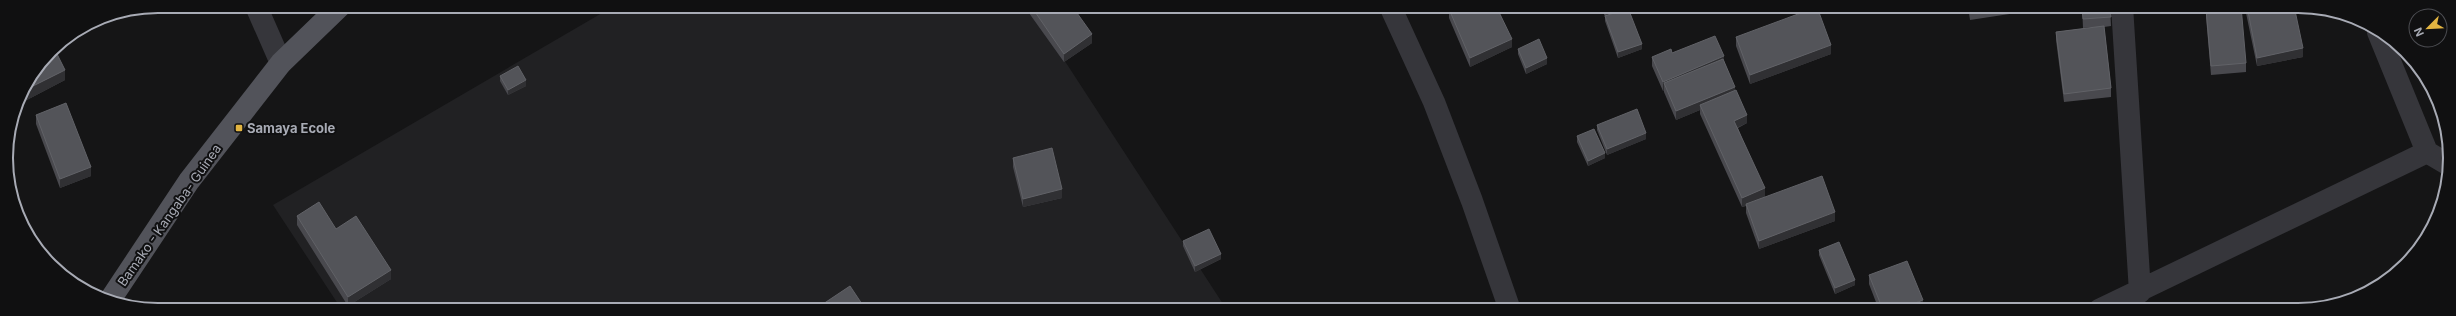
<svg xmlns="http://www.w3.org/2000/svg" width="2456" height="316" viewBox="0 0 2456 316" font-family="Inter,sans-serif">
<rect width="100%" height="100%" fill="#151516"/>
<path fill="#212123" d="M614,6H1029L1227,310H342L273,205Z"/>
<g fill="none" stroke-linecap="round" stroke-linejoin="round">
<path stroke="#36363b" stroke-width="22" d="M256,6L281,63
M1390,6L1434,102L1472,201L1510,310
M2122,6L2140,292
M2378,32L2427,152L2449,165
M2099,310L2427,152"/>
<path stroke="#52535a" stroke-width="22" d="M110,300L189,181L281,63L340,6"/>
</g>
<path fill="#49494e" d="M1024,6H1072L1092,43L1064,62Z
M1601,6H1626V8L1642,49L1618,58L1605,21V17Z
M1968,6H2016V13L1970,20Z
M2082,6H2110L2111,26L2104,27L2111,88V97L2064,102L2056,40V32L2097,27L2083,28Z
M2246,6H2294L2303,57L2257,66L2246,13Z
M1449,9L1512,47L1470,67L1449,18Z
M2206,9L2246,63V72L2211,75L2206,17Z
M1736,37L1831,54L1750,84L1736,46Z
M1518,49L1547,64L1526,74L1518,54Z
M51,50L65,80L23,102L20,96L22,91Z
M1672,53L1724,61L1747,123L1738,128L1765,197L1835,221L1759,249L1746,213V206L1742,207L1700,114V110L1676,120L1664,92V90L1663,91L1652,66V57Z
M500,76L526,86L508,95L500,81Z
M36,115L91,176L60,188L36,124Z
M1597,125L1646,139L1607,155L1597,130Z
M1577,136L1605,158L1588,166L1577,142Z
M1013,158L1062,198L1023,207L1013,167Z
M297,216L336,229L391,279L348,306L297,225Z
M1183,241L1221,259L1195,272L1183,246Z
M1819,250L1855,285L1835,294L1819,255Z
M1869,275L1923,309L1921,310H1879L1869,284Z"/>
<path fill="#303033" d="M1626,6V12L1606,19V14Z
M1092,34V43L1064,62V54Z
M1512,39V47L1470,67V58Z
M1642,44V49L1618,58V52Z
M1831,45V54L1750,84V75Z
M2303,48V57L2257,66V58Z
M1724,56V65L1664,83V90L1663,91V82Z
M1547,58V64L1526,74V68Z
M65,70V80L23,102V91Z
M526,80V86L508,95V90Z
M1735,87V96L1700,105V110L1676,120V111Z
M1747,115V123L1734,129V121Z
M1646,133V139L1607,155V149Z
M1605,153V158L1588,166V161Z
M91,167V176L60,188V179Z
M1765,188V197L1742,207V198Z
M1062,189V198L1023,207V199Z
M1835,212V221L1759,249V241Z
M1221,254V259L1195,272V266Z
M391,270V279L348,306V297Z
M1855,280V285L1835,294V288Z
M1923,300V309L1921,310H1898Z"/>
<path fill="#535459" stroke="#616267" d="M1031,6H1072L1092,34L1064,54Z
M1454,6H1496L1512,39L1470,58L1449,9Z
M1603,6H1626L1606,14Z
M1969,6H2004L1970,11Z
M2082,6H2110L2111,17L2083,19Z
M2235,6H2241L2246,63L2211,66L2206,9Z
M2247,6H2294L2303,48L2257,58Z
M1817,7L1831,45L1750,75L1736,37Z
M1628,8L1642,44L1618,52L1605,16Z
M2104,26L2111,88L2064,94L2056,32Z
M1715,36L1724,56L1663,82L1652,57L1671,49L1672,53Z
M1539,39L1547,58L1526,68L1518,49Z
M54,48L65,70L23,91L22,90L51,50Z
M1723,59L1735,87L1676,111L1664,83Z
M518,66L526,80L508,90L500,76Z
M1736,90L1747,115L1734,121L1765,188L1742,198L1700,105Z
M66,103L91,167L60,179L36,115Z
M1637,109L1646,133L1607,149L1597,125Z
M1594,129L1605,153L1588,161L1577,136Z
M1052,148L1062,189L1023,199L1013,158Z
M1822,176L1835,212L1759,241L1746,204Z
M319,202L336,229L356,216L391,270L348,297L297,216Z
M1209,229L1221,254L1195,266L1183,241Z
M1839,242L1855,280L1835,288L1819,250Z
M1907,261L1923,300L1898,310H1883L1869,275Z
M850,286L866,310H814Z"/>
<rect fill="#e2b441" stroke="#101011" stroke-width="1.5" x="235" y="124" width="8" height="8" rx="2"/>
<g text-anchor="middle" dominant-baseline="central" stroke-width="4" stroke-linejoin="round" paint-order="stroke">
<g font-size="13" font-weight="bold" fill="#a8abb5" stroke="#101011" text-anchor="start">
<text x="247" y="128">Samaya Ecole</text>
</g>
<g font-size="13" fill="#a8abb5" stroke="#101011">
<text transform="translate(169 215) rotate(-55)">Bamako - Kangaba- Guinea</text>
</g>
</g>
<path d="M0 0H2456V316H0ZM158 13H2298A145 145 0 0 1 2443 158V158A145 145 0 0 1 2298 303H158A145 145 0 0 1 13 158V158A145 145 0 0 1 158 13Z" fill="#101011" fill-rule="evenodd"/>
<path fill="none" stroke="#a8abb5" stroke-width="2" d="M158 13H2298A145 145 0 0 1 2443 158V158A145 145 0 0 1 2298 303H158A145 145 0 0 1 13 158V158A145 145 0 0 1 158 13Z"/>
<g transform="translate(2428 28) rotate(246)"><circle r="19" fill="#101011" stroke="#4d4e53"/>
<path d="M0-3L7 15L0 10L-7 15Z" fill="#e2b441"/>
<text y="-6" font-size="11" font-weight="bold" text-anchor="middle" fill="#a8abb5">N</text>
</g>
</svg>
